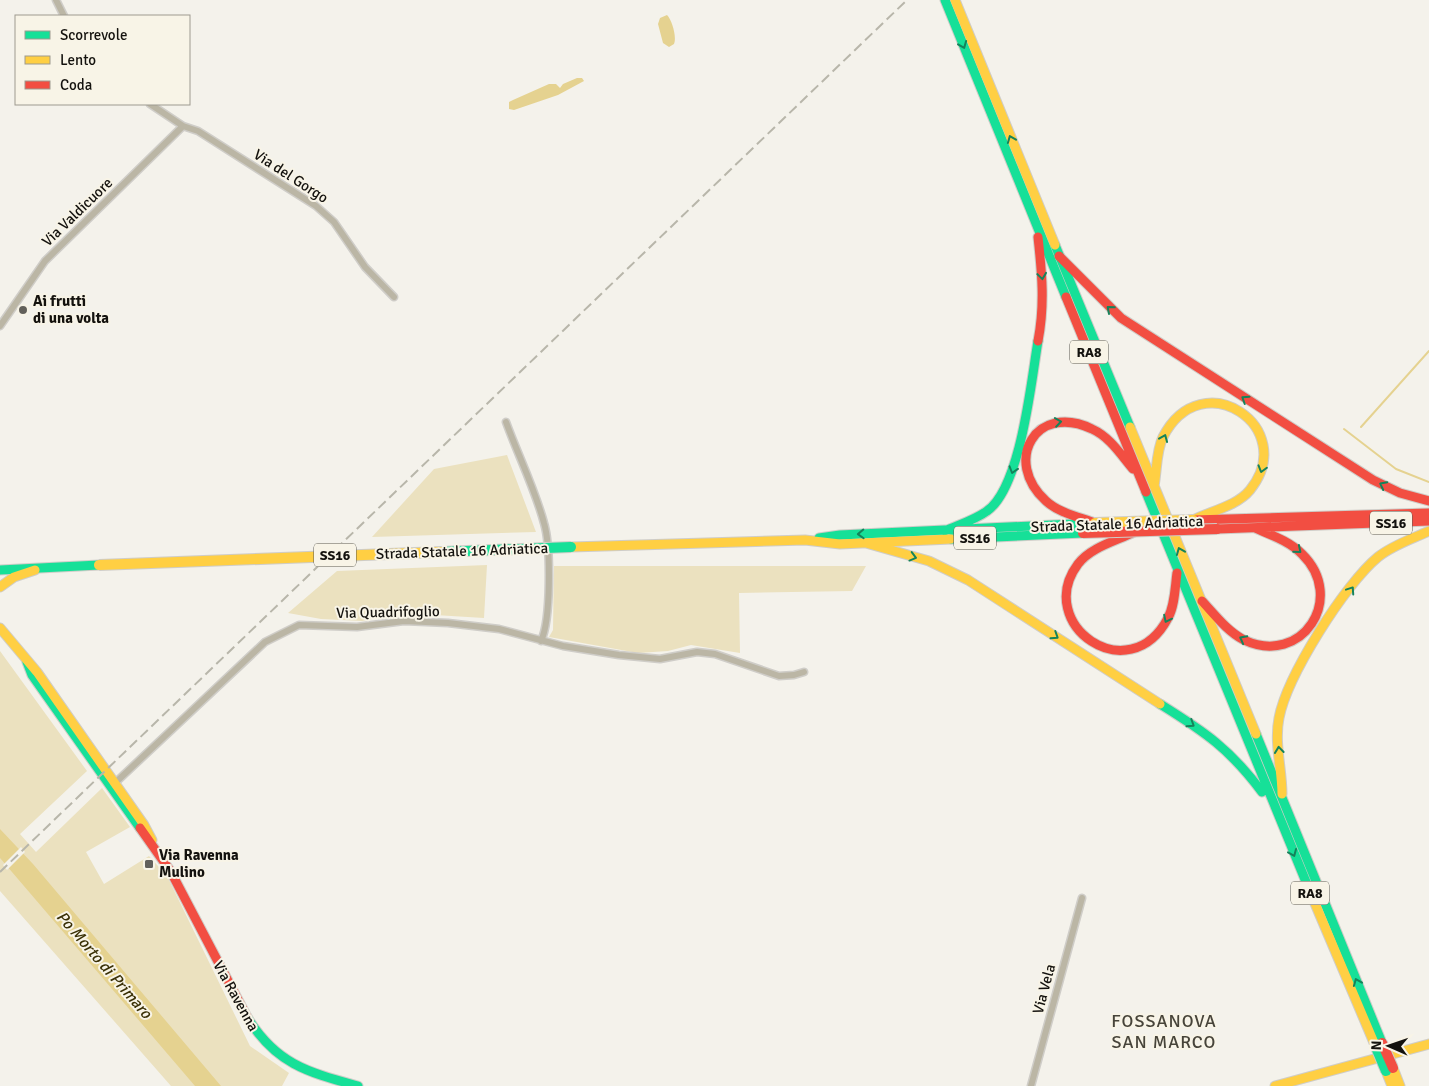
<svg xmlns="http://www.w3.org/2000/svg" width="1429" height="1086" viewBox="0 0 1429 1086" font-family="Signika,sans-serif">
<rect width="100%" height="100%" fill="#f4f2eb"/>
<path fill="#ebe1bf" d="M507,455L536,532L372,537L434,469Z
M487,565L484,618L402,613L362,621L321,619L288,613L337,571Z
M554,566H866L852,591L739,593L740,653L691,645L668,651L638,653L549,637L553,630Z
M0,651L87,771L20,834L36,852L102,788L130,827L86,852L104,884L149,856L167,876L250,1046L289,1073L282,1086H171L0,891Z"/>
<path fill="#e5d290" d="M667,15C672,20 677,37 674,44L669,47L663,43L658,24L660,18Z
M577,78H582L584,81L558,95L514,110L509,109V102L513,100L549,84H556L560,88L563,84Z
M0,829L33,864L221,1086H195L0,858Z"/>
<path fill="#f4f2eb" d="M21,847L25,852L7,870L3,865Z"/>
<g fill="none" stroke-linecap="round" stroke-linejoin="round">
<path stroke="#e5d290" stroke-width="2" d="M1361,427L1429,351
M1344,429L1396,469L1429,482"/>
<g stroke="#cfcdc8" stroke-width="9">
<path id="street" d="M56,0L64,16
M150,104L183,126L198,131L316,206L334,222L365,267L394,297
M0,326L45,261L183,126
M506,422C518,455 535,489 544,523C551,547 551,620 541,641
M115,783L265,642L299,625L357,627L404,621L448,623L499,629L563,646L619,655L660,659L697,652L715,654L779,676L794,675L804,672
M1031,1086L1082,898"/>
</g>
<g stroke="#cfcdc8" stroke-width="11">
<path id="fast" d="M945,0L1066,297
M1055,245L1130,427
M1146,492L1311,894
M945,531C958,525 975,520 987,511C1021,487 1031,382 1038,341
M819,538L840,535L1094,523
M951,539L1083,533
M0,570L99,565
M27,662L32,675L140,828
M1160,704C1205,732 1230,749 1262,792
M1256,734L1382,1043
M247,1017C276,1064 307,1072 358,1086"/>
</g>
<g stroke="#cfcdc8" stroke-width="11">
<path id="slow" d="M955,0L1055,245
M1130,427L1256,734
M1154,486C1157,471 1156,451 1163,437C1202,361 1300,428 1250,490C1237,506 1211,511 1193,520
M866,543L929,561L968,580L1160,704
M571,547L805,540L840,544L951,539
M0,587L14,577L35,570
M0,628L37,672L144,825L152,840
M1282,794C1282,769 1274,743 1279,718C1287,676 1345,584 1378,557C1393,545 1412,539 1429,531
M1311,894L1375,1045
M1393,1068L1400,1086
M1386,1071L1392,1086
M1275,1086L1429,1044"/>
</g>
<g stroke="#cfcdc8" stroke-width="11">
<path id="jam" d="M1038,237C1042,273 1045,305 1038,341
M1059,256L1121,318L1373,480L1400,493L1429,501
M1066,297L1146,492
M1193,520L1429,513
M1095,523C1079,517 1059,513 1046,501C1002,461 1036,402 1092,429C1110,437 1121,455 1133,469
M1217,529L1429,521
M1134,532C1116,541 1091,547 1078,564C1033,624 1129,692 1168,618C1175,605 1175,587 1177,573
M1202,601C1215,615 1227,631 1244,640C1302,667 1347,598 1302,554C1289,541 1271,535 1255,528
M140,828L171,872L247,1017"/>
</g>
<use href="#street" stroke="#bbb6a5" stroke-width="6"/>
<use href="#fast" stroke="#16e098" stroke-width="9"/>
<use href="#slow" stroke="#ffcf43" stroke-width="9"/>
<use href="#jam" stroke="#f24e42" stroke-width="9"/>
<path stroke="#b8b6aa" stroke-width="2" stroke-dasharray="10 5" stroke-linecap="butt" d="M0,872L907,0"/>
<g stroke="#cfcdc8" stroke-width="12" stroke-linecap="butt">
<path id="fast-bridge" d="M442,552L571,547
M1375,1045L1386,1071"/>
</g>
<g stroke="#cfcdc8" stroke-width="12" stroke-linecap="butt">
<path id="slow-bridge" d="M1095,523L1193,520
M99,565L442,552"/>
</g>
<g stroke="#cfcdc8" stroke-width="12" stroke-linecap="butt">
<path id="jam-bridge" d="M1083,533L1217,529
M1382,1043L1393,1068"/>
</g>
<use href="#fast-bridge" stroke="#16e098" stroke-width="10"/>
<use href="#slow-bridge" stroke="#ffcf43" stroke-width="10"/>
<use href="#jam-bridge" stroke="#f24e42" stroke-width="10"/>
</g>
<defs><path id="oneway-chevron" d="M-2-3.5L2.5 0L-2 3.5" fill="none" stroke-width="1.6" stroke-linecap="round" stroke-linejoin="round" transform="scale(1.25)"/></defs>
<g stroke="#15835a">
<use href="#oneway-chevron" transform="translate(963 45) rotate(68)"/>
<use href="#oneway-chevron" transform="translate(1011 139) rotate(-112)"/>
<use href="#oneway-chevron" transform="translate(1042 276) rotate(82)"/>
<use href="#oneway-chevron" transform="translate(1110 309) rotate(-139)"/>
<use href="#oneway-chevron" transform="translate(1245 399) rotate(-147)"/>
<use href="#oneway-chevron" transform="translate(1058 422) rotate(-8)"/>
<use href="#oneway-chevron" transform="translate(1164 438) rotate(-67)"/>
<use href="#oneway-chevron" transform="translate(1262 469) rotate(106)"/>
<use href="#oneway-chevron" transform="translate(1013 470) rotate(107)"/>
<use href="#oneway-chevron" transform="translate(1383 485) rotate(-153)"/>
<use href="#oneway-chevron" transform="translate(861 534) rotate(178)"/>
<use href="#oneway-chevron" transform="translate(1298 550) rotate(40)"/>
<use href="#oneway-chevron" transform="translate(1180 551) rotate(-112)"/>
<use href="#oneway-chevron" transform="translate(913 557) rotate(15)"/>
<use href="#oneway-chevron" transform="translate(1351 590) rotate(-56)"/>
<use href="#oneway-chevron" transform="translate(1167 619) rotate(116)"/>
<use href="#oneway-chevron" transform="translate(1055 636) rotate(33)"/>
<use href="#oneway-chevron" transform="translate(1243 639) rotate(-152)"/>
<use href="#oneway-chevron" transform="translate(1191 724) rotate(33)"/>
<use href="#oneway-chevron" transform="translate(1279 750) rotate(-96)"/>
<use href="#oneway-chevron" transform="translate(1293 853) rotate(67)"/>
<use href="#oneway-chevron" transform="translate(1357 982) rotate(-112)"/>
</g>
<g fill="#62605b" stroke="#f8f4e7" stroke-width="2">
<circle cx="23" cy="310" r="5"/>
<rect x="144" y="859" width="10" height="10" rx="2.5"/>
</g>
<g text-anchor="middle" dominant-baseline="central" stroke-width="4" stroke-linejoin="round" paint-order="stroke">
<g fill="#f8f4e7" stroke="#58564f" stroke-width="1">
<rect x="1070" y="340.5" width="38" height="23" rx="4"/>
<rect x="1370" y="511.5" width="42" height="23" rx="4"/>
<rect x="954" y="526.5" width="42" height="23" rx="4"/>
<rect x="314" y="543.5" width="42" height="23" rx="4"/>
<rect x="1291" y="881.5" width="38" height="23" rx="4"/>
</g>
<g font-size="14" font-weight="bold" fill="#14120e">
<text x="1089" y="352">RA8</text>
<text x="1391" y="523">SS16</text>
<text x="975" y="538">SS16</text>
<text x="335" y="555">SS16</text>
<text x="1310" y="893">RA8</text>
</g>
<g font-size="15" fill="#14120e" stroke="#f8f4e7">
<text transform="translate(291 176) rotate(33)">Via del Gorgo</text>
<text transform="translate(77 212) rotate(-44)">Via Valdicuore</text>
<text transform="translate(1117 524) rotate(-2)">Strada Statale 16 Adriatica</text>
<text transform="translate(462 551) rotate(-2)">Strada Statale 16 Adriatica</text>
<text transform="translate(388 612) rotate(-1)">Via Quadrifoglio</text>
<text transform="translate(1044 989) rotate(-75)">Via Vela</text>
<text transform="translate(236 996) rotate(61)">Via Ravenna</text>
</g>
<g font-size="15" font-weight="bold" fill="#14120e" stroke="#f8f4e7" text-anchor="start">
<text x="33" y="301">Ai frutti<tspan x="33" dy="17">di una volta</tspan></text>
<text x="159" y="855">Via Ravenna<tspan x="159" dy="17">Mulino</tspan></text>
</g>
<g font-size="16" font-style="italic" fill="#3a3006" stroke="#f8f4e7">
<text transform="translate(104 965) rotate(49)">Po Morto di Primaro</text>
</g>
<g font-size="18" letter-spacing="1" fill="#47443a" stroke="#f8f4e7">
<text x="1164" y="1021">FOSSANOVA<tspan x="1164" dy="21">SAN MARCO</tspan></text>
</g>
</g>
<rect x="15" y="15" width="175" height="90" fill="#f8f4e7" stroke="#9d9a90"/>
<rect x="25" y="31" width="25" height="8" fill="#16e098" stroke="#9d9a90"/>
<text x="60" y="40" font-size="15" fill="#14120e">Scorrevole</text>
<rect x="25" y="56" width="25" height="8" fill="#ffcf43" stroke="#9d9a90"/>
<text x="60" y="65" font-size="15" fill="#14120e">Lento</text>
<rect x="25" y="81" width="25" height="8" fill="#f24e42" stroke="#9d9a90"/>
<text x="60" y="90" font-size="15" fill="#14120e">Coda</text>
<g transform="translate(1389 1046) rotate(272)" stroke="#f8f4e7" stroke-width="4" paint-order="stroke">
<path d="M0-4L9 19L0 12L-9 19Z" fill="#14120e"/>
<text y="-8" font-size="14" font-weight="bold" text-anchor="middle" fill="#14120e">N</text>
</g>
</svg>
